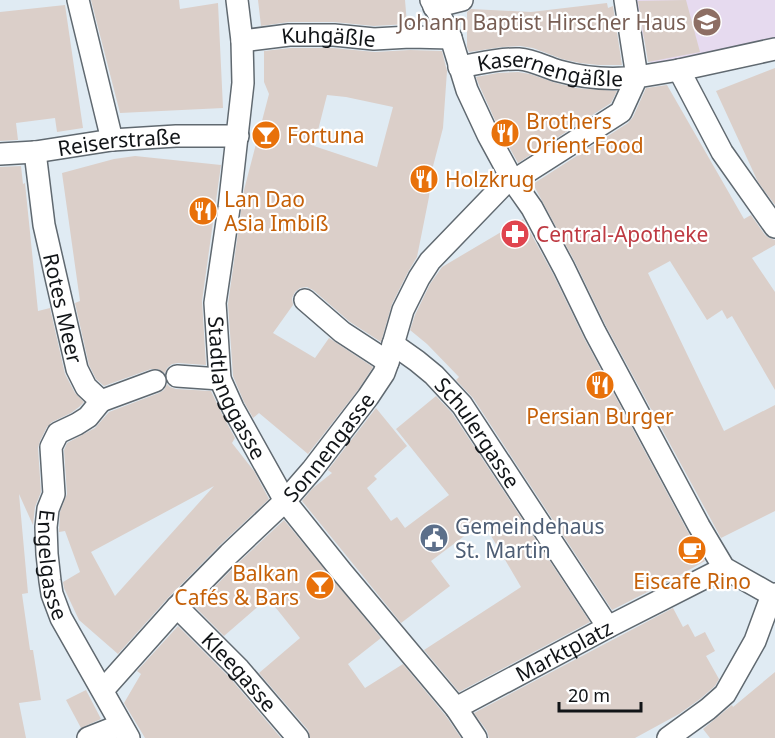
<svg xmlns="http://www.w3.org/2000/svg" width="775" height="738" viewBox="0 0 775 738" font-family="'Noto Sans',sans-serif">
<rect width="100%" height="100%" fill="#e0ebf3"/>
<path fill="#e6daef" d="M633,0H775V43L652,67Z"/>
<path fill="#dbcfc9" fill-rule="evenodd" d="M91,0H179L180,9L218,3L223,108L120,113Z
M258,0H405L407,24L374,26L334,22H289L261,26Z
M686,0L700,52L648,62L638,1Z
M607,3L608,8L613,6L622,65H599L580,63L562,59L533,48L520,46L502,47L469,52L467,47V12L471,9L531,12Z
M65,5L83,128L57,132L55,118L16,123L18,140L0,141V12Z
M290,48H333L375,52L410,50L442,51L447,71L443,128L431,174L429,197L417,257L408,272L392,304L381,342L350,322L313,290L307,287L300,288L295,292L292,298L293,305L273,333L315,358L329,338L373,367L358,390L308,454L259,413L253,418L244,402L233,376L228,304L244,190L269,94L264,82V51ZM327,95L346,97L393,107L377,167L314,146Z
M775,68V205L758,182L716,91Z
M518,72L530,74L556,83L576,88L617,91L611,103L518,163L499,129L479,85L476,77L498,73Z
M667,85L744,219L751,215L765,235L769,238L775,240V245L752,258L775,292V390L732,316L727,319L722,310L707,320L670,261L648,273L724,431L775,405V511L721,538L606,326L575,262L533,184L628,123L633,117L646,88Z
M135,156L221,165L202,301L206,365L178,363L172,364L167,368L165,373L158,369H151L104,386L96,379L89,365L75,303L80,301L62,173L114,159Z
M21,166L23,184L25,183L38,311L50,308L65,374L75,393L84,402L79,407L71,413L52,422L47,427L40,441L38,448L41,492L35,507L33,525L19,494L28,593L22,594L30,650H33L41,700L19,703L26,738H0V167Z
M523,219L553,274L584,338L688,532L705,561L671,580L612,610L473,398L456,380L459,377L427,344L410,330L415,315L430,284L442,267Z
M167,384L170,387L176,389L211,391L222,414L235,438L232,443L254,471L269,499L220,545L168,598L118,654L79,620L64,588L63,582L80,572L65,531L59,532L60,512L67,494L64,450L67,443L95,428L109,412L159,393L164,390ZM214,486L115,596L91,552Z
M436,396L452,413L590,622L459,692L424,650L521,587L483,522L431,561L450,586L401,623L302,501L313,488L332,473L328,470L376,408L407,446L374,476L377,479L367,488L391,521L397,517L405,528L449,495L396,429Z
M284,520L381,638L348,664L365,688L403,664L446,716L461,738H310L308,730L259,673L300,638L268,598L224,636L195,607L238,563Z
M673,608L683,627L688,624L695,637L705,632L715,651L706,656L719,679L715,686L700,699L679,714L635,738H489L487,731L474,713Z
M178,626L230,678L281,738H145L124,703L141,674L137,671Z
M775,672V738H710L703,729L732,705L733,707Z
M86,690L101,719L81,728L66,700Z"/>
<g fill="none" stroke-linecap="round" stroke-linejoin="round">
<g stroke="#606970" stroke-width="24">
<g id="street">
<path d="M78,0L112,140"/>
<path id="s1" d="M237,0L242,41L243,83L229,208L215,303L220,379L233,408L285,501L342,572L456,708L476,738"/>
<path d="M431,0L445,25L451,38L467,90L488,135L513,181L532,208L564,268L595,332L699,526L724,568L772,595"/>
<path d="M434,7L462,0"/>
<path id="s2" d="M242,41L289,35H334L374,39L410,37L451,38"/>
<path id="s3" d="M459,67C478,64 499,58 519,59C533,60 545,67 559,71C584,78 612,80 637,77L625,0"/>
<path d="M679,70L722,152L775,227"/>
<path id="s4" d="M35,152L44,225L77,369L86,387L101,401L155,381"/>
<path id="s5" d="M0,154L35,152L112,140L176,136H238"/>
<path d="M513,181L621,112L637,77L679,70L775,49"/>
<path d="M305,300L342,332L388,362"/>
<path id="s6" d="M393,344L417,361L434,375L462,405L608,627"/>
<path d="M177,376L220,379"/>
<path id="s7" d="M101,401L88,417L77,424L58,433L51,447L54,494L48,509L46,527L47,554L50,581L52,594L61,618L129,738"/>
<path id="s8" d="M177,607L239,669L298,738"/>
<path id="s9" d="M103,690L177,607L229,554L285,501L312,470L368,397L384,373L388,362L403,310L419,278L430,261L511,177"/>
<path id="s10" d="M456,708L608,627L724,568"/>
<path d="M88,738L121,725"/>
<path d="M668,738L708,709L725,694L755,641L772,595L775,594"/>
</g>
</g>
<use href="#street" stroke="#fff" stroke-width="21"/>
</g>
<defs>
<g id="university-disc" transform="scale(1.5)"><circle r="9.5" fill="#8d6e63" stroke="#fff"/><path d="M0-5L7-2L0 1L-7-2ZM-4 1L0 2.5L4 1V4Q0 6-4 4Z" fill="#fff"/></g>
<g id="restaurant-disc" transform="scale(1.5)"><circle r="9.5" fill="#e8710a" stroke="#fff"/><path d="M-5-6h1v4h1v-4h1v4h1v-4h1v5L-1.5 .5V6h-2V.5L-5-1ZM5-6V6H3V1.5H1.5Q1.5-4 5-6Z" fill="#fff"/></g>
<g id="bar-disc" transform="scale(1.5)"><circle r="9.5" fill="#e8710a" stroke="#fff"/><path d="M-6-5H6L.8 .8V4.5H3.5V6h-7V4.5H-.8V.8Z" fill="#fff"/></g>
<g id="pharmacy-disc" transform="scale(1.5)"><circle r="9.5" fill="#e0444e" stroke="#fff"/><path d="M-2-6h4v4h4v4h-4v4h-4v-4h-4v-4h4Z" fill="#fff"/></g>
<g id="civic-disc" transform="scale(1.5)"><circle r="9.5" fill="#5c6f8a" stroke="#fff"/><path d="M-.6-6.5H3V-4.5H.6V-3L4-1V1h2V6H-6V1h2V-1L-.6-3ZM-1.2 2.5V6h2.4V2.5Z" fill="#fff"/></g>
<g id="cafe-disc" transform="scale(1.5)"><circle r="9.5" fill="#e8710a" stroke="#fff"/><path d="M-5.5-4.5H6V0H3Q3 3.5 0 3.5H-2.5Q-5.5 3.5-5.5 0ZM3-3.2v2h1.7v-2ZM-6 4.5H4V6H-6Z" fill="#fff"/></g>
</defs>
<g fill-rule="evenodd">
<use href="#university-disc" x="707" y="22"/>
<use href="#restaurant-disc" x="505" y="133"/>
<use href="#bar-disc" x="266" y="135"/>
<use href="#restaurant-disc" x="424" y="179"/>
<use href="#restaurant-disc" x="203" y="211"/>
<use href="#pharmacy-disc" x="515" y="234"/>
<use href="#restaurant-disc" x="600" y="385"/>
<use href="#civic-disc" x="434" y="538"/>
<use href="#cafe-disc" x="692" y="550"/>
<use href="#bar-disc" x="320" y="585"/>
</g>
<g text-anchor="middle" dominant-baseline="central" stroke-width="4.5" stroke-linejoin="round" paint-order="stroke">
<g font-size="21" fill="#785e54" stroke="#fff" text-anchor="end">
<text x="686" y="22">Johann Baptist Hirscher Haus</text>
</g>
<g font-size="21" fill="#111417" stroke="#fff">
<text stroke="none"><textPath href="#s2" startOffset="87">Kuhgäßle</textPath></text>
<text stroke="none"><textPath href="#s3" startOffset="93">Kasernengäßle</textPath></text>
<text stroke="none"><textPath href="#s5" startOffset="120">Reiserstraße</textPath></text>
<text stroke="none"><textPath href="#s4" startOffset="159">Rotes Meer</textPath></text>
<text stroke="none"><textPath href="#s1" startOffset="394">Stadtlanggasse</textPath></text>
<text stroke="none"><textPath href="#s6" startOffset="124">Schulergasse</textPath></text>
<text stroke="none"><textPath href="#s9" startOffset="332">Sonnengasse</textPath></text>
<text stroke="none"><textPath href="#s7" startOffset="190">Engelgasse</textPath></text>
<text stroke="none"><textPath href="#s10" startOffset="122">Marktplatz</textPath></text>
<text stroke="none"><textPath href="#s8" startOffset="90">Kleegasse</textPath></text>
</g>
<g font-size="21" fill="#c56008" stroke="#fff" text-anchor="start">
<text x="526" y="121">Brothers<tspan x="526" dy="24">Orient Food</tspan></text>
<text x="287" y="135">Fortuna</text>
<text x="445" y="179">Holzkrug</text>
<text x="224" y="199">Lan Dao<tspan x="224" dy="24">Asia Imbiß</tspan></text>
<text x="600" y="416" text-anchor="middle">Persian Burger</text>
<text x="299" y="573" text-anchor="end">Balkan<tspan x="299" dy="24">Cafés &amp; Bars</tspan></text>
<text x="692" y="581" text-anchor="middle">Eiscafe Rino</text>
</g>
<g font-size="21" fill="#be3a42" stroke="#fff" text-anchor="start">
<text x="536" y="234">Central-Apotheke</text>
</g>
<g font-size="21" fill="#4e5e75" stroke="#fff" text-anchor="start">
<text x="455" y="526">Gemeindehaus<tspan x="455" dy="24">St. Martin</tspan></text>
</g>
</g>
<path d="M559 702v9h82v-9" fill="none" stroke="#111417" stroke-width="3"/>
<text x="568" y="702" font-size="18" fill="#111417" stroke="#ffffff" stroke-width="4.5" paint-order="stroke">20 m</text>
</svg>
